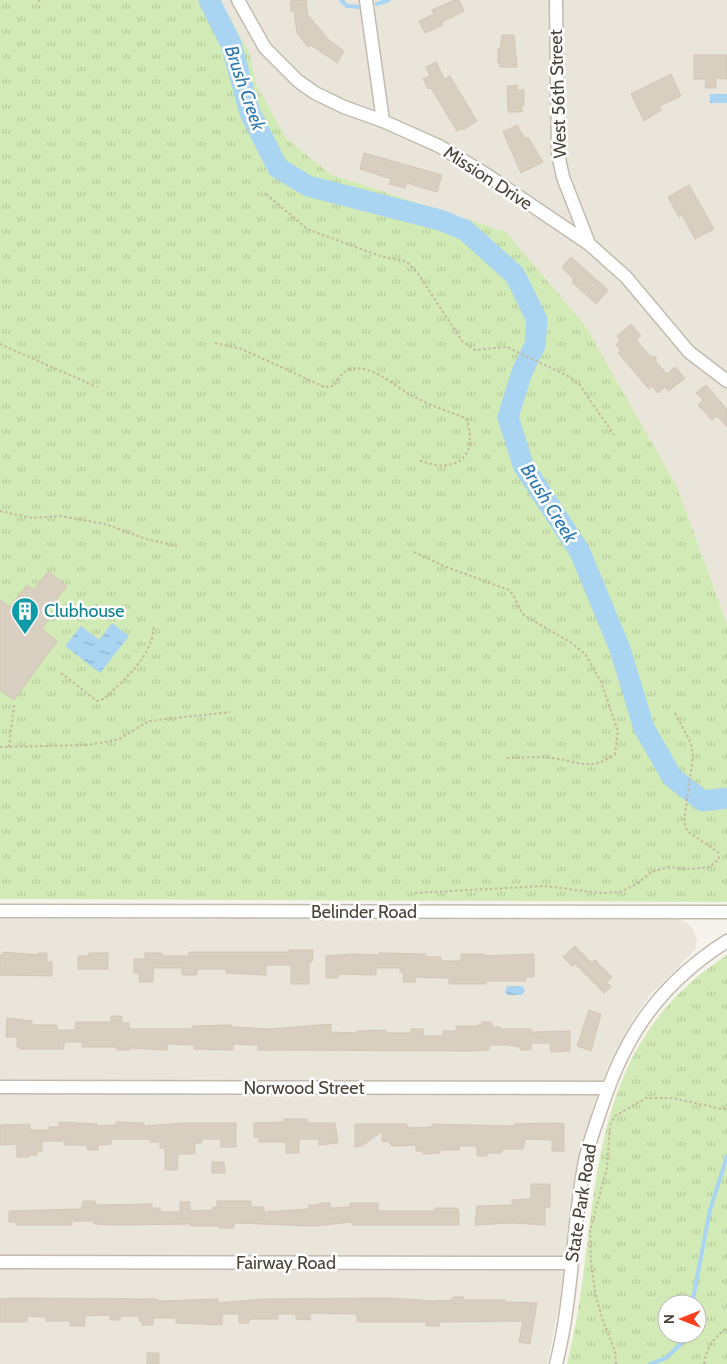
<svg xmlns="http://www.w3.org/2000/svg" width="727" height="1364" viewBox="0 0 727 1364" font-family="Cabin,sans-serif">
<defs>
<pattern id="grass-tufts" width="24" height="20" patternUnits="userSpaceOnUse" patternTransform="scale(1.25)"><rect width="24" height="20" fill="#d2eab5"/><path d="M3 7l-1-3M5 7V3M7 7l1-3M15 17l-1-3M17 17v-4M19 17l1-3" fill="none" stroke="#b6ca9c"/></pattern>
<pattern id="water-ripples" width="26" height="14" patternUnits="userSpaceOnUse" patternTransform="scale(1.25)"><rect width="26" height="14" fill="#a9d4f2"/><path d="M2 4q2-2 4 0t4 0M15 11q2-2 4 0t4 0" fill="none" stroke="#8caec5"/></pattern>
</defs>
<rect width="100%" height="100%" fill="#f6f3ec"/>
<path fill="#eae5da" d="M220,0H727V624L677,487L506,232L330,174L286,138L257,86L249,52Z
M0,919H678L687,923L694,930L697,941L695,950L650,995L633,1019L610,1062L597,1094L575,1175L561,1295L547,1364H0Z"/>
<path fill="url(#grass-tufts)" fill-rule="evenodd" d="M0,0H220L249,52L257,86L286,138L330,174L506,232L586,327L677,487L727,624V902L0,899Z
M727,955V1364H567C605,1212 574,1054 727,955ZM667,1304H697V1334H667Z"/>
<path fill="url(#water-ripples)" d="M710,94H727V103H710Z
M112,623L129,636L100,673L65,646L81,626L99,640Z
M507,986H522L525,991L522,995H508L505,992Z"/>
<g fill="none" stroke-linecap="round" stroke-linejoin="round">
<path stroke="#a9d4f2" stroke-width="4" d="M341,0L347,6L360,7
M377,4L389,0
M692,1304L710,1210L727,1156
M650,1364L666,1358L687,1338L688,1334"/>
<path stroke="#a9d4f2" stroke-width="21" d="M209,0L231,44L250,113L278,168L308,186L440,220L465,230L515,275L537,320L535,345L522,372L508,417L523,465L580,552L620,649L644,728L672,777L703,801L727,798"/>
</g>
<path fill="#d8cfc1" stroke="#d3c7b4" d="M292,0H306L308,15L329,40L344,51L337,63L311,45L308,47L297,33L294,11L291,12L290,2Z
M454,0H459L464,11L442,22L443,25L425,33L419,21L434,14L432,10Z
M502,35H514L517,67H500V63H498V49H500Z
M694,55H727V79L716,78V88H705L706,79H694Z
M436,62L444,79L450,76L477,121L463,130L462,128L457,131L431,88L428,89L423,79L430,76L426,67Z
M671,74L681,96L659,106L661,110L644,121L631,94Z
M517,85V90H524V105H522V112H508L507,86Z
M517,125L525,139L528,137L543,162L521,173L503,132Z
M364,153L442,175L437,192L407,183L405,188L389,184L391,179L360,169Z
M689,185L714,229L695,239L682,215L679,217L668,197Z
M571,257L608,290L596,304L572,282L574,280L562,267Z
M631,324L641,336L636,340L650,356L656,357V362L667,374L675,367L685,378L669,391L665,387L658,393L652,386L649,389L618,353L621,350L616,345L620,341L617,336Z
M706,385L727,409V427L717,416L712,420L698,405L703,400L696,393Z
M48,571L67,586L48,611L52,615L42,629L57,641L14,700L0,690V600L10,607L27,585L34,590Z
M575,946L592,963L595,960L612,977L606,982L611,987L604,993L575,964L572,966L563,957Z
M289,950H313L312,962H309V984H291V965H266V975L226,973V969H197V975H182V968H153V982H139V973H134V959H145V953H162V956H189V952H289Z
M3,952L38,955V953H47V962H52V976L0,975V955H3Z
M89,953H108V969H78V956H89Z
M379,953L426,954V957H441V961H461V954H484V956L534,954V977H526V981H486V984H449V978L415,977V982H403V972H400V968H376V975L338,974V978H326V956L352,954L379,955Z
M589,1010L601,1014L591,1051L577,1046Z
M111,1016H122V1023H129V1028L135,1029H192V1026L232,1025V1027L269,1029L331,1024V1032L357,1033V1031L386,1030V1033H411V1029H423V1036H443V1031H456V1026H476L482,1024V1022H492V1027H500V1029H531V1032L570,1031V1051L551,1052L550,1043H531V1050H520V1047L507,1045H489V1050L469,1051L258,1050V1045L233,1044V1050L194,1049V1045L167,1044V1050L130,1048V1050H116V1047H82V1042H64V1049H20V1047H17V1037H6L7,1018L32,1021V1025H57V1030H75L76,1022H111Z
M284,1119H307V1123H335L338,1143L319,1145V1139H299V1153H286V1142H259V1137H254V1123L284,1122Z
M59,1122L97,1124V1126L116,1125V1122L144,1123V1126L183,1123H236V1147H221V1139H202V1143H195V1154H178L177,1170H165V1148H160V1142H150V1139H111V1144L98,1145V1150H88L86,1145H64V1141H42V1151H37V1155H29V1157H17V1144L0,1145V1125L30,1124V1130H49V1127H59Z
M557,1123L564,1124V1151H552V1140L525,1139L523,1149H503L501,1153H487V1156H477V1146H459V1150H440V1153L423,1154V1151H416V1145L392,1146L388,1141L382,1142V1131L362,1146L355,1147V1124H407L408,1128L432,1127V1124L514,1126V1124Z
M212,1162H224L225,1173H212Z
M531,1184H550V1207H545V1225L513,1223L475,1225L477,1206L512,1205V1200L531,1199Z
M83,1201H95V1205L152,1204V1208H160V1212H180V1202H190V1211L213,1210V1207H217V1201H251V1207H264V1212L309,1209V1205H320V1203H330V1208L350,1207V1203H378V1211H435V1208H456L459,1210V1225H352V1222L314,1226L234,1223V1228H219V1226H191V1224L116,1225L94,1224V1221H72V1225H16V1222H9V1211L81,1209Z
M453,1297H464V1300H505V1302L537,1303L530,1344L519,1342L523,1321L439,1322V1326H426V1322H357V1314L310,1313V1320L296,1319V1314H278V1319H249V1323H239V1314H222V1325L176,1323V1318H153V1325H142V1321H139V1316H120V1320H110V1315L85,1316V1326H70V1321H46V1317L27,1316V1322H0V1299L13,1298L155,1299L161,1301L218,1299V1303L264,1299L390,1298L433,1301L453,1300Z
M147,1353H159V1364H147Z"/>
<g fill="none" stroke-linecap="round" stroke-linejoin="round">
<g stroke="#c2bbae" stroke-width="15">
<path id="street" d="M238,0L265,48L298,81L315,93L344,107L383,121L439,146L487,175L589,244L626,277L689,352L727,381
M366,0L383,121
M556,0L558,154L563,177L589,244
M0,911L727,912
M0,1087L608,1088
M0,1262L572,1263
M556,1364C573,1297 572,1228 585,1161C589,1142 596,1124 602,1106C626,1033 661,983 727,941"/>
</g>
<path stroke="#c4b79f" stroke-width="2" stroke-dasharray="2.5 2.5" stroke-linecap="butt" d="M38,0L40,1
M266,194L307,229L380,256L407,262L417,272L462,341L475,350L507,347L568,376L579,384L614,435
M215,343L242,349L324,387L334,386C338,380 342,371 350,369C371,364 392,384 409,394C427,404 446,411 466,418C480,458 455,475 419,460
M0,344L97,387
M0,511L32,518L60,516L105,524L146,539L177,546
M414,552L444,566L509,590C517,598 517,608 525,616L570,642L586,655L601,682L618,731L615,754C591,772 578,761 552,758C537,756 521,758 506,758
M61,673L97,701L104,699C126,677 152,658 154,625
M0,747L89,745L119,739L149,721L230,712
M9,747L14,705
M415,893L544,886L601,893L620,892L637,884L651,872L668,867L690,869L710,867L719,859L718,852L687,831L684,821L693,757L691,743L675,713
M616,1364L615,1351L602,1318L595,1292L591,1263L590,1231L607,1168L610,1125L615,1116L646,1098H672L727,1110
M704,1364C707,1347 713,1338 727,1328"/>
<use href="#street" stroke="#fff" stroke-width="12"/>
</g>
<defs>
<g id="building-pin" transform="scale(1.4375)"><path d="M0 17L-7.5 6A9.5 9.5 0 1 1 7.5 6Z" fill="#0f9aa8" stroke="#fff"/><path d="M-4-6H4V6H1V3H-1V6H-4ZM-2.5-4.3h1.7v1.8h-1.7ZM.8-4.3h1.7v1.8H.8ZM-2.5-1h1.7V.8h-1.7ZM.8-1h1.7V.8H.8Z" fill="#fff"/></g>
</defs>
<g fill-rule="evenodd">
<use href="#building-pin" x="25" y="611"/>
</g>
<g text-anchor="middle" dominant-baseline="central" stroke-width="5" stroke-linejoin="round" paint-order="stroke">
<g font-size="18" fill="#4b4439" stroke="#fff">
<text transform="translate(558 94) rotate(-92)">West 56th Street</text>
<text transform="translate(488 178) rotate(33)">Mission Drive</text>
<text x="364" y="912">Belinder Road</text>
<text x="304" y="1088">Norwood Street</text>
<text transform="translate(581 1203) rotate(-81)">State Park Road</text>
<text x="286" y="1263">Fairway Road</text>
</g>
<g font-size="18" fill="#0d838f" stroke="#fff" text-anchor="start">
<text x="44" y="611">Clubhouse</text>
</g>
<g font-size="19" font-style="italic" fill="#2e7ab2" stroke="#fff">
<text transform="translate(245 88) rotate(71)">Brush Creek</text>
<text transform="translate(549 503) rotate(58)">Brush Creek</text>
</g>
</g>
<g transform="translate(682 1319) rotate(270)"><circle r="24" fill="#ffffff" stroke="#b7b4b0"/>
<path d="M0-4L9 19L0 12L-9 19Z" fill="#fc3f1d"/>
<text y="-8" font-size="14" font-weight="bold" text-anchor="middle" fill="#4b4439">N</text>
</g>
</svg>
